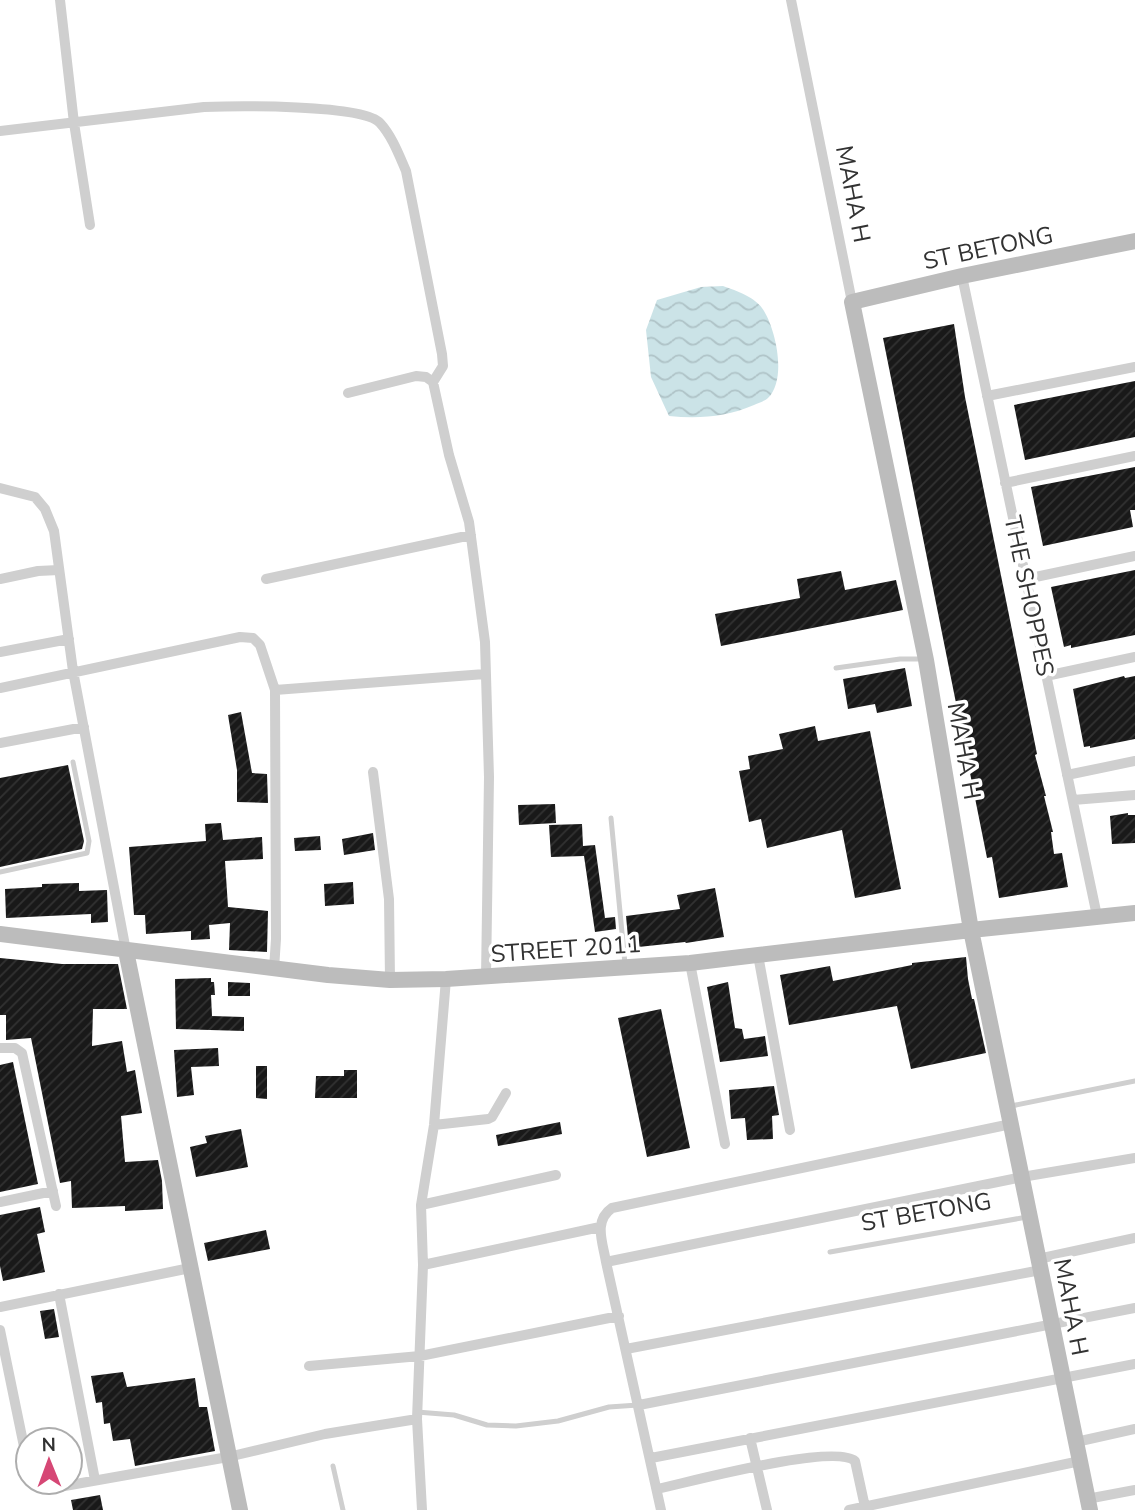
<svg xmlns="http://www.w3.org/2000/svg" width="1135" height="1510" viewBox="0 0 1135 1510" font-family="'Nunito Sans',sans-serif">
<defs>
<pattern id="water-waves" width="16" height="10" patternUnits="userSpaceOnUse" patternTransform="scale(1.75)"><rect width="16" height="10" fill="#cbe3e7"/><path d="M0 5q4-4 8 0t8 0" fill="none" stroke="#afc3c7"/></pattern>
<pattern id="building-hatch" width="6" height="6" patternUnits="userSpaceOnUse" patternTransform="scale(1.75)"><rect width="6" height="6" fill="#191919"/><path d="M-1 1l2-2M0 6l6-6M5 7l2-2" fill="none" stroke="#323232"/></pattern>
</defs>
<rect width="100%" height="100%" fill="#fff"/>
<path fill="url(#water-waves)" d="M723,286C737,291 756,297 764,311C776,331 787,379 768,398C765,401 758,403 754,405C726,417 699,419 669,416L651,377L646,330L657,300L701,287Z"/>
<path fill="url(#building-hatch)" d="M954,324L965,397L1037,754L1035,755L1046,796H1044L1053,832H1051L1054,854L1062,853L1068,887L999,898L992,857L987,858L883,338Z
M1135,381V437L1025,460L1014,405Z
M1135,467V510H1130L1133,527L1043,546L1031,487Z
M1135,570V635L1071,648V645L1064,647L1051,587Z
M841,571L845,590L896,580L903,610L721,646L715,614L800,598L797,579Z
M905,668L912,706L877,713L875,704L848,709L843,679Z
M1124,676L1125,678L1135,676V739L1090,748V746L1084,747L1073,689Z
M241,712L252,773L267,774L268,803L237,802V770L228,715Z
M815,726L818,741L870,731L901,889L855,898L842,830L767,848L761,819L749,822L739,771L750,769L748,756L783,749L779,734Z
M68,765L84,841L82,849L0,867V778Z
M555,804L556,823L519,825L518,805Z
M1128,813V815H1135V843L1112,844L1110,816Z
M221,823L223,840L262,837L263,859L225,861L228,907L268,911L267,952L229,950L230,923L209,925L210,939L191,940V931L146,934L145,915H134L129,847L206,841L205,824Z
M582,824L583,846L595,845L605,918L615,917L616,929L595,932L584,856L551,857L549,825Z
M373,833L375,850L344,855L342,839Z
M320,836L321,850L295,851L294,838Z
M353,882L354,904L325,906L324,884Z
M79,883V891L107,890L108,922L91,923V914L6,918L5,889L42,887V884Z
M715,888L724,937L686,943L685,942L629,948L626,916L680,909L677,895Z
M966,957L968,979L972,999H974L986,1053L911,1069L897,1006L789,1025L780,975L830,966L833,981L912,965V963Z
M0,958L62,964H118L127,1009H93L92,1046L122,1041L127,1072L135,1070L142,1113L121,1116L125,1162L158,1160L162,1181L163,1209L125,1211V1206L72,1208L71,1181L60,1183L31,1038L6,1040V1015H0Z
M211,978V982H214L215,995H211L212,1016L244,1017V1031L176,1029L175,979Z
M228,982L250,983V996H228Z
M728,982L735,1028L742,1029L744,1039L765,1036L768,1056L720,1062L707,987Z
M661,1009L690,1148L647,1157L618,1018Z
M218,1048L219,1066L191,1067L194,1095L177,1097L174,1050Z
M13,1062L38,1184L0,1192V1065Z
M256,1066H267V1099L256,1098Z
M344,1070H357V1098H315L316,1076H344Z
M774,1086L779,1115L772,1116L773,1139L747,1140L745,1118L731,1119L729,1090Z
M560,1122L562,1134L498,1146L496,1135Z
M241,1129L248,1167L196,1177L190,1147L207,1143L205,1136Z
M40,1207L45,1232L37,1234L45,1272L3,1281L0,1266V1215Z
M266,1230L270,1249L208,1261L204,1243Z
M54,1309L59,1337L45,1339L40,1311Z
M123,1372L127,1387L195,1378L199,1407H207L215,1451L135,1466L130,1439L113,1441L110,1423L104,1424L102,1402L96,1403L91,1376Z
M100,1495L103,1510H73L71,1500Z"/>
<g fill="none" stroke-linecap="round" stroke-linejoin="round">
<path stroke="#cfcfcf" stroke-width="5" d="M836,668L900,659H923
M611,818L625,964
M0,872L87,853L89,841L73,762
M1011,1106L1135,1081
M830,1252L1027,1217
M417,1412L454,1415L487,1425L516,1426L558,1421L609,1407L638,1405
M333,1466L343,1510"/>
<path stroke="#cfcfcf" stroke-width="10" d="M60,0L74,123L90,225
M791,0L852,302
M0,131L204,107C234,106 363,104 380,123C392,136 399,155 406,171L442,354L443,366L433,382
M962,276L1097,916
M348,393L416,376L426,377L433,382L449,455L469,522L485,642L489,777L486,977
M987,396L1135,367
M1005,483L1135,456
M0,488L35,497L45,509L54,531L73,671L126,951
M0,579L38,571L59,570
M266,579L471,535
M1026,579L1135,556
M0,652L69,639
M1046,676L1135,657
M0,688L240,637L253,638L260,645L275,690L276,939L274,969
M275,690L485,674
M0,743L84,727
M373,772L389,899L390,980
M1067,775L1135,761
M1073,800L1135,795
M758,955L790,1130
M690,963L725,1144
M0,1048H15L22,1053L56,1206
M434,1125L488,1119L492,1117L506,1093
M0,1202L53,1191
M421,1205L556,1175
M1038,1259L1135,1238
M606,1262L1022,1177L1135,1158
M423,1265L600,1227
M59,1294L95,1480
M0,1307L190,1268
M0,1330L28,1466
M626,1349L1041,1270
M309,1366L420,1356L619,1316
M639,1405L1135,1308
M750,1438L767,1510
M1076,1442L1135,1429
M651,1458L1135,1364
M38,1482L41,1486L59,1487L228,1457L325,1434L417,1419
M657,1489C690,1482 833,1443 855,1461L865,1507
M1087,1499L1135,1490
M422,1510L417,1419L423,1265L421,1205L434,1125L446,979
M661,1510L606,1262C603,1243 593,1221 612,1208L1011,1124
M849,1510L1080,1461"/>
<path stroke="#bcbcbc" stroke-width="16" d="M0,934L328,975L390,980L446,979L690,963L971,930L1135,913
M126,951L240,1510
M1090,1510L971,930L926,660L852,302L962,276L1135,241"/>
</g>
<g text-anchor="middle" dominant-baseline="central" stroke-width="7" stroke-linejoin="round" paint-order="stroke">
<g font-size="24" fill="#323232" stroke="#fff">
<text transform="translate(853 194) rotate(79)">MAHA H</text>
<text transform="translate(988 248) rotate(-12)">ST BETONG</text>
<text transform="translate(1029 596) rotate(78)">THE SHOPPES</text>
<text transform="translate(964 751) rotate(80)">MAHA H</text>
<text transform="translate(566 949) rotate(-4)">STREET 2011</text>
<text transform="translate(926 1212) rotate(-10)">ST BETONG</text>
<text transform="translate(1071 1307) rotate(79)">MAHA H</text>
</g>
</g>
<g transform="translate(49 1461) rotate(359)"><circle r="33" fill="#ffffff" stroke="#adadad" stroke-width="2"/>
<path d="M0-5L12 26L0 18L-12 26Z" fill="#d64775"/>
<text y="-10" font-size="19" font-weight="bold" text-anchor="middle" fill="#323232">N</text>
</g>
</svg>
